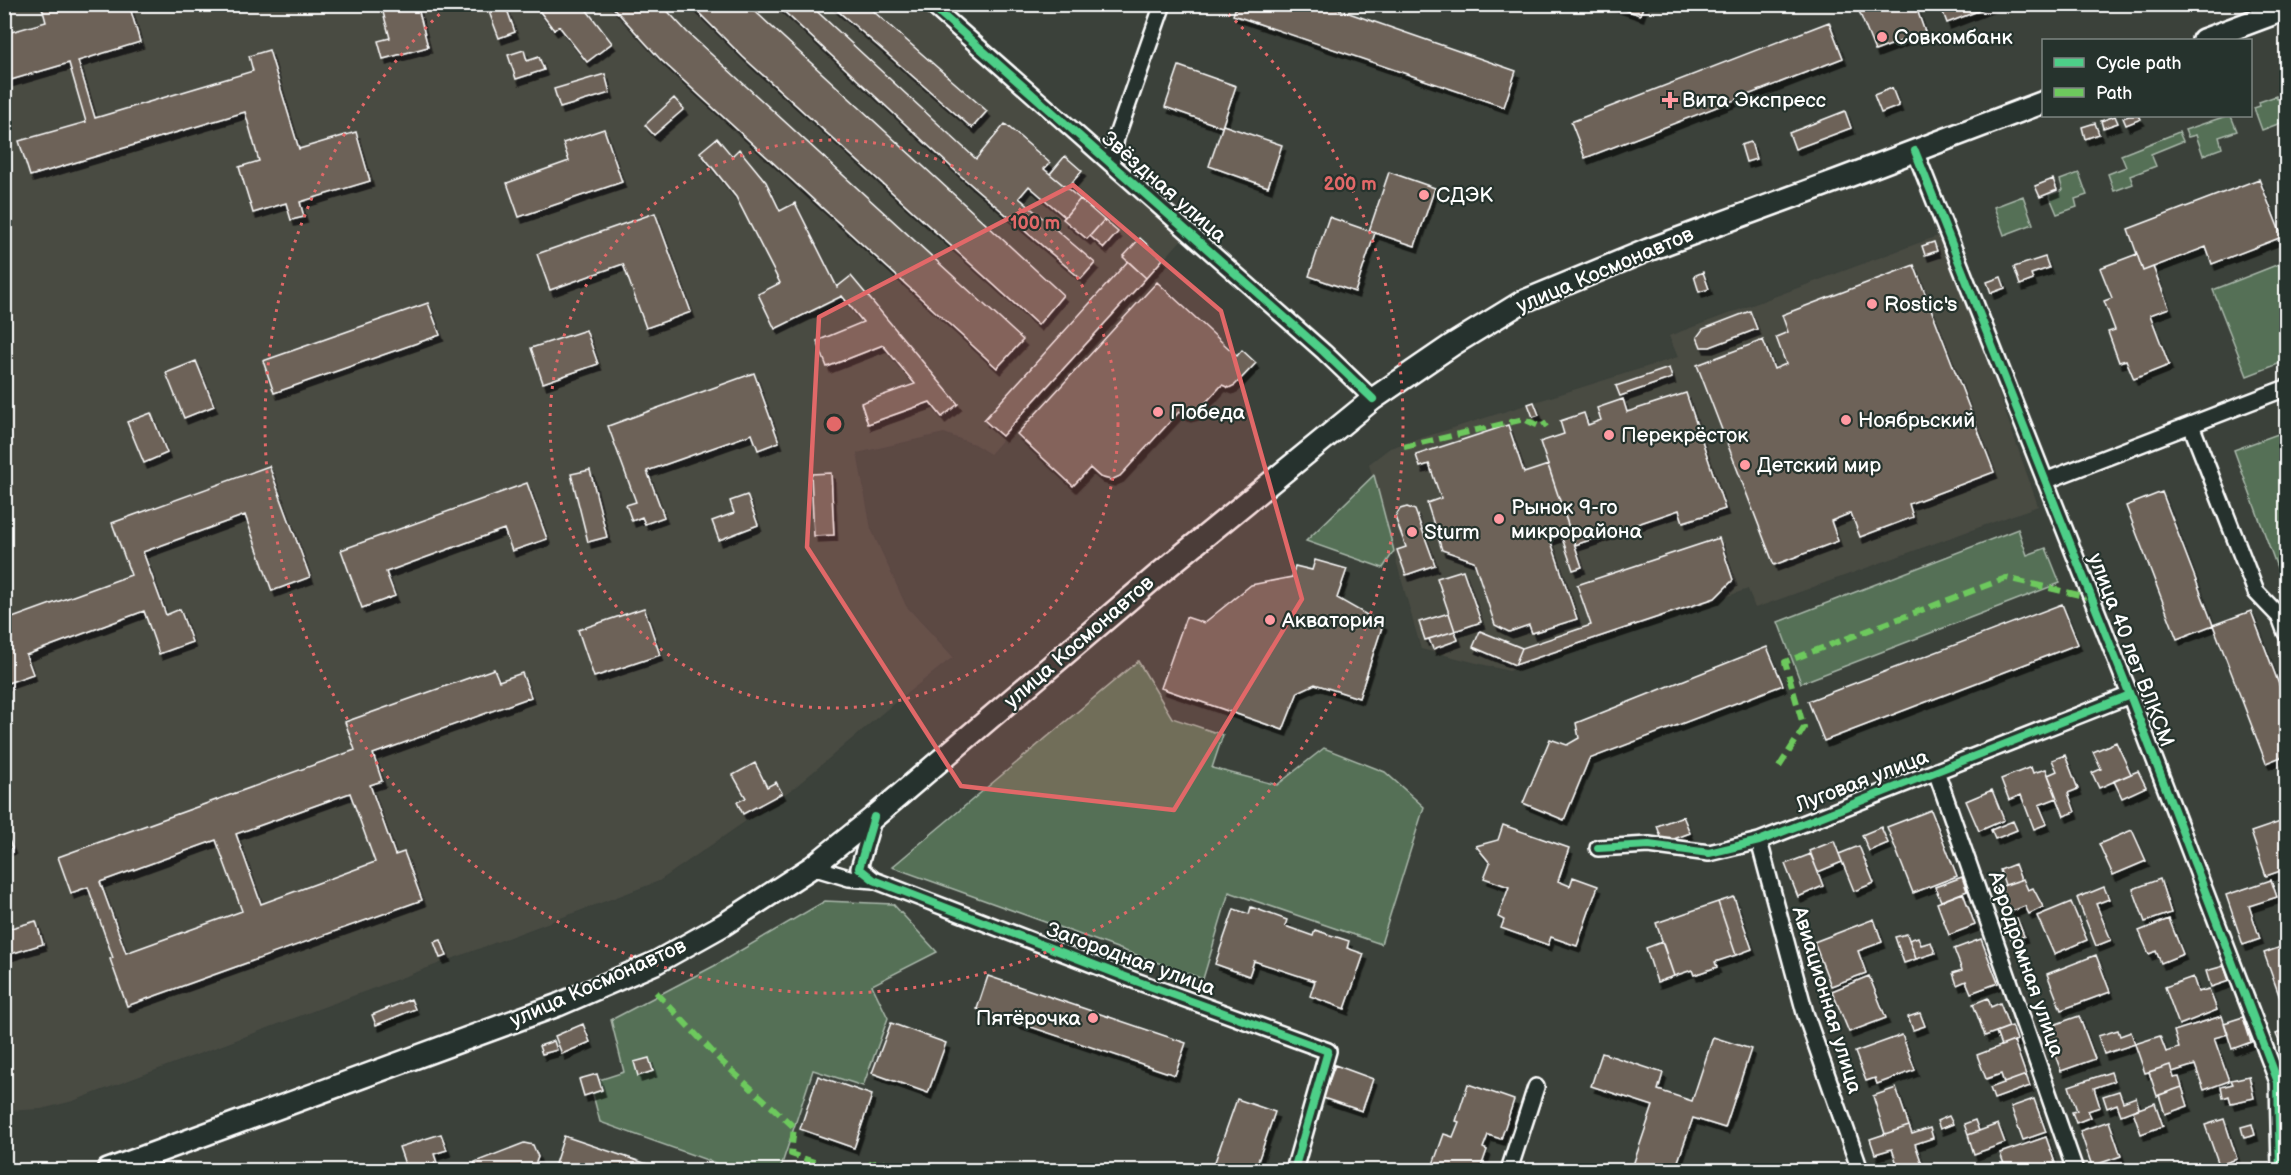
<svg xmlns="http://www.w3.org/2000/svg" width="2291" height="1175" viewBox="0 0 2291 1175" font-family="'Balsamiq Sans',sans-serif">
<defs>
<filter id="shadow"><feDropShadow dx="3.5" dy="6" stdDeviation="0" flood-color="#0009"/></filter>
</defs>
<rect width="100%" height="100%" fill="#3b413a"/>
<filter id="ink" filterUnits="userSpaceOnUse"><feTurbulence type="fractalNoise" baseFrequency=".0167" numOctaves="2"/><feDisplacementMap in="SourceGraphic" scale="12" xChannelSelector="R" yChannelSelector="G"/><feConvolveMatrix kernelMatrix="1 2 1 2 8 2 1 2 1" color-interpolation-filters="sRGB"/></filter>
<g filter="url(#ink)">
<path fill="#4a4b43" d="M5,5H915L1182,239L990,454L974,444L944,433L857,453L871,529L906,606L953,657L893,704L795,787L659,881L73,1101L41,1109L5,1111Z
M1943,234L2038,506L1755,608L1748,589L1509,671L1421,649L1369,464L1390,448L1678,357L1669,336Z"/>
<path fill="#547057" stroke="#aab8ab" stroke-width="1.5" d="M2276,96L2277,99L2284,96L2286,101V121L2262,130L2254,108L2260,106L2259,102Z
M2226,116H2231L2237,131L2219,137L2222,148L2203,155L2196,135L2188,137L2185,130Z
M2179,132L2183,141L2151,154L2156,166L2130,176L2133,184L2114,191L2108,174L2126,167L2121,155Z
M2079,173L2087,195L2075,199L2077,207L2057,214L2049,195L2063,190L2060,180Z
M2023,196L2033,224L2004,235L1994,207Z
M2284,262L2286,269V361L2247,376L2213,290Z
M2286,431V498L2281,500L2286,515V592L2234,450Z
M1374,475L1394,551L1383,568L1306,541Z
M2018,529L2027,555L2046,548L2060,583L1801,683L1778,622Z
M1138,661L1172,718L1223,735L1212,768L1277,785L1324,748L1385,772L1424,807L1381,944L1229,892L1203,979L892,867Z
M825,901L893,904L937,952L872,985L888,1018L863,1086L813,1070L780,1170H735L600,1122L590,1083L624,1072L611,1020L714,966Z"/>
<path fill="#6d6258" stroke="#fff" stroke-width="1.5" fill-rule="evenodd" filter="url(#shadow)" d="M41,4H95L96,8L109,4H129L140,42L78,61L95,118L253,71L249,56L269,50L299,149L356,132L370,181L300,202L304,217L291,220L286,203L253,213L239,167L259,161L245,112L30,176L19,141L86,122L69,63L4,82V34L46,22Z
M417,4L428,47L383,59L378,41L390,38L381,5Z
M486,4H505L515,32L499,38Z
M534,4H582L612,43L587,62L559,26L554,30Z
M610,4H661L687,32L1023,340L997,368L661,60Z
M690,4H747L1063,295L1038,325L743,57Z
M776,4H809L976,159L1005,124L1050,163L1044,169L1080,199L1065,217L1029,186L1019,198L1095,263L1081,279L961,176Z
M830,4H865L987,111L972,128Z
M1237,4H1323L1516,71L1504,107L1233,15Z
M1608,4H1644L1640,15Z
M1876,4H1915L1925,32L1875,51L1859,11Z
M1940,4H1996L1947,23Z
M1829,22L1843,58L1585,158L1571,122Z
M524,50L527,61L539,57L544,70L516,79L508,55Z
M1179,66L1236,86L1222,127L1165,107Z
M605,74L610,93L560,108L554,89Z
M1892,88L1899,106L1881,113L1874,95Z
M674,98L684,109L654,135L645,125Z
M1845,111L1851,128L1795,149L1789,133Z
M2115,116L2118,123L2103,128L2101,121Z
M2129,116H2139L2141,119L2126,125L2123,118Z
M2095,123L2099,134L2085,139L2082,127Z
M1223,125L1282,145L1268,187L1209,166Z
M604,129L622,182L519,217L507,183L569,161L563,143Z
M717,138L732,156L739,149L766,182L780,211L795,203L837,287L851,276L958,404L942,417L930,402L868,424L861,403L915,384L883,345L827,367L817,341L863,322L842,296L775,329L758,294L780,283L736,197L700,152Z
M1751,142L1756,159L1746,162L1741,145Z
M1065,156L1082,171L1067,188L1050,174Z
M1389,172L1435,188L1415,246L1369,231Z
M2053,179L2057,190L2040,197L2035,186Z
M2259,179L2282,237L2212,264L2206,247L2143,271L2128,229Z
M1080,199L1104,220L1087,239L1063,219Z
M655,213L691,312L646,328L623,264L550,290L537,254Z
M1329,217L1375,233L1355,292L1309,276Z
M1104,220L1118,232L1104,248L1090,236Z
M1140,238L1163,259L1146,278L1123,257Z
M1934,242L1937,251L1925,255L1922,246Z
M2137,254L2143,271L2153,267L2169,308L2150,315L2169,365L2134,379L2126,360L2119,362L2108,332L2115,330L2104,301L2112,298L2100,268Z
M2045,257L2049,268L2031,274L2033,280L2020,285L2014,267Z
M1128,261L1146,278L1002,436L984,420Z
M1914,265L1994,472L1909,504L1913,517L1860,537L1851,513L1831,521L1838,541L1774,565L1697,365L1763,340L1774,369L1786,364L1776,337L1788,332L1782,315Z
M1703,272L1709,289L1699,292L1694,276Z
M2001,277L2005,288L1991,293L1987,282Z
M1157,282L1237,356L1242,350L1256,363L1235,385L1229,388L1222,385L1195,414L1187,416L1179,412L1120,476L1111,480L1100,477L1090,468L1073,486L1017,434Z
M428,303L440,335L274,393L263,361Z
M1750,311L1757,329L1710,347H1701L1697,337L1703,329Z
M586,330L598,364L543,383L531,348Z
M196,361L214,406L184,418L166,373Z
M1669,368L1672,378L1620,396L1616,386Z
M754,373L779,442L758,450L752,434L647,471L664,517L645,524L642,517L632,521L626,505L636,502L608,426Z
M1686,393L1725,509L1683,522L1679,510L1575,545L1540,442L1564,434L1560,421L1584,413L1588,425L1601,420L1597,408L1623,399L1627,412Z
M1534,402L1539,415L1533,417L1528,404Z
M151,413L167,453L144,463L127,422Z
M1508,425L1524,473L1548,465L1582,567L1573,570L1561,535L1550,539L1577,619L1532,633L1529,625L1509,632L1495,625L1474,561L1442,550L1427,503L1441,498L1429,464L1420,467L1416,455Z
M269,466L310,577L272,591L245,515L143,552L166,615L180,609L192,642L159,654L144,611L26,655L33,674L5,684L4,621L131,575L112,523Z
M590,470L607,537L588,542L571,474Z
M831,473L834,535L814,536L811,474Z
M527,483L547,539L512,551L504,529L386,572L395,596L362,608L341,550Z
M2162,492L2213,625L2177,639L2126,506Z
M747,495L758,525L719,540L712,521L734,513L730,501Z
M1407,507L1415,510L1435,565L1406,575L1397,550L1406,547L1395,517L1400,509Z
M1719,538L1733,580L1715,598L1515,665L1522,648L1591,625L1577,585Z
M1315,560L1347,569L1337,598L1383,624L1359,698L1315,684L1298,692L1283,730L1161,688L1186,617L1204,623L1251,585L1292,577L1295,566L1312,570Z
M1463,570L1481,622L1455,631L1437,578Z
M2062,604L2078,644L1824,741L1808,701Z
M644,608L660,655L594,677L578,630Z
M2251,611L2286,703V755L2266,763L2213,625Z
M1449,613L1455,631L1425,640L1419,622Z
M1455,631L1458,640L1433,649L1429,639Z
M1480,631L1522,648L1515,665L1473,647Z
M1767,647L1783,685L1589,759L1564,820L1523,803L1550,739L1567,745L1579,738L1576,723Z
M494,669L499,681L522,673L531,697L373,754L382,781L370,785L395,855L404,852L422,900L127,1006L110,959L113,958L88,887L71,893L58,857L355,750L345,722ZM350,793L375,862L261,904L236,834ZM216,840L242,911L126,953L100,882Z
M2116,742L2131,774L2099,788L2092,773L2101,769L2093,752Z
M2065,755L2078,789L2068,793L2075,812L2064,816L2048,775L2057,771L2052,760Z
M755,763L767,787L776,782L782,793L743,814L737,802L746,798L733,775Z
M2031,767L2033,773L2046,769L2057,798L2039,805L2047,824L2034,829L2021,795L2009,800L2001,779Z
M2138,771L2146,787L2122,798L2114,781Z
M1992,790L2004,820L1979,831L1966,801Z
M1931,810L1957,876L1913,893L1887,827Z
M1683,816L1690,833L1663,843L1657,826Z
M2286,820V869L2266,876L2251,832Z
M2013,821L2017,830L1995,839L1991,830Z
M1503,825L1569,848L1558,881L1570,886L1573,877L1598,886L1577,946L1551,937L1548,945L1501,928L1504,920L1498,917L1509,887L1484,878L1490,863L1476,846L1498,840Z
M1881,827L1888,843L1869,851L1862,835Z
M4,828L12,848L4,851Z
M2132,830L2146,861L2113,875L2099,844Z
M1834,841L1842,862L1818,872L1809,851Z
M1859,846L1874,883L1854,891L1839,854Z
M1811,854L1823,886L1798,897L1785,864Z
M2015,864L2021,880L2005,885L2000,870Z
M1962,877L1967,891L1941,901L1935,887Z
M2023,879L2028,890L2033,888L2043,907L2029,914L2025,906L2010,912L2000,887Z
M2160,879L2171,913L2145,922L2133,889Z
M2271,880L2277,897L2249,906L2260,939L2243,945L2226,895Z
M2104,887L2109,899L2096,904L2111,940L2096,946L2077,898Z
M1963,893L1975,925L1949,935L1937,903Z
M1734,897L1752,949L1736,955L1718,902Z
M1718,902L1736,955L1715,962L1717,967L1694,975L1692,970L1674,976L1656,923Z
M2071,902L2087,940L2054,954L2037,916Z
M1251,907L1287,920L1285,926L1313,936L1315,930L1349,941L1347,948L1364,954L1345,1009L1310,996L1315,981L1254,961L1249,976L1215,964L1234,909L1249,914Z
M2017,918L2024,936L2012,941L2005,923Z
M1874,919L1882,942L1858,951L1866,973L1831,986L1814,942Z
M2169,919L2183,954L2161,963L2156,951L2149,954L2139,931Z
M36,921L43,944L4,956V930Z
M1907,934L1916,959L1904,963L1895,937Z
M1918,937L1921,945L1931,942L1935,953L1916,959L1909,940Z
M1981,939L1998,983L1971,993L1966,981L1957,985L1953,973L1962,970L1954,949Z
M441,940L447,956L440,958L434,942Z
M1662,942L1674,976L1657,982L1646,948Z
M2286,945V1012H2285L2264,953Z
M2096,955L2110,992L2061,1010L2047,974Z
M2224,966L2229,981L2211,987L2206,971Z
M988,976L1186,1043L1175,1075L977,1009Z
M1869,976L1886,1018L1849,1032L1832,991Z
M2193,977L2198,992L2209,989L2217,1010L2179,1025L2165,987Z
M1988,998L1991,1007L2000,1003L2009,1027L1985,1036L1973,1004Z
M411,999L415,1009L376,1025L372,1015Z
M1920,1013L1925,1026L1913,1030L1908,1017Z
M2079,1016L2095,1059L2061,1071L2045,1028Z
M2222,1016L2228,1034L2214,1038L2229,1081L2204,1090L2195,1065L2172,1072L2170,1065L2145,1073L2135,1044L2160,1036L2166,1052L2179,1048L2174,1031Z
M2243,1017L2251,1042L2232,1049L2224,1023Z
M891,1023L946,1043L928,1093L872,1073Z
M583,1024L590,1042L562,1054L555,1036Z
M2012,1026L2017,1040L2001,1046L1996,1032Z
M2118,1030L2120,1036L2131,1032L2135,1044L2104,1054L2098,1036Z
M2286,1030V1058L2276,1034Z
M1902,1035L1915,1070L1877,1084L1875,1078L1866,1081L1855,1052Z
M1713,1037L1751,1049L1725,1128L1693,1118L1675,1170H1639L1632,1168L1653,1106L1591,1086L1602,1053L1663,1073L1658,1090L1692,1101Z
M554,1041L557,1050L542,1054L539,1046Z
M2014,1041L2026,1075L2004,1083L2001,1074L1986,1079L1977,1055Z
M649,1058L653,1071L638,1076L634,1062Z
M1335,1065L1373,1079L1362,1111L1323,1098Z
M2170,1065L2174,1078L2179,1077L2182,1087L2157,1096L2149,1072Z
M2111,1072L2114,1081L2094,1088L2100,1107L2088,1111L2091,1117L2076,1123L2072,1112L2077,1111L2069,1086Z
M597,1074L602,1090L584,1096L579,1079Z
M2026,1075L2030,1086L1994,1099L1990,1088Z
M818,1076L872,1095L854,1148L800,1129Z
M2249,1076L2254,1098L2231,1103L2229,1096L2223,1098L2221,1087L2233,1084L2231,1080Z
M1468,1084L1514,1100L1501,1139L1488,1135L1483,1148L1487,1150L1480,1170H1431L1444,1134L1453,1137L1459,1122L1456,1121Z
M2182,1087L2188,1106L2165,1114L2159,1095Z
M1896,1088L1909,1126L1885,1134L1873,1096Z
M2119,1091L2123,1102L2136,1097L2139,1108L2121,1115L2117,1104L2107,1108L2103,1096Z
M1237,1099L1275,1112L1255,1170H1212Z
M2034,1099L2046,1132L2023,1140L2011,1107Z
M2155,1103L2163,1126L2141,1134L2133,1111Z
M1949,1116L1953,1124L1940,1129L1937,1121Z
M2224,1119L2237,1159L2219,1165L2205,1125Z
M1975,1120L1979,1131L1968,1135L1964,1124Z
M2109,1121L2121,1156L2092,1166L2080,1131Z
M1998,1124L2005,1143L1974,1154L1968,1135Z
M2252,1124L2255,1135L2244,1138L2241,1127Z
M1909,1126L1912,1134L1930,1128L1933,1138L1915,1144L1924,1170H1899L1892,1149L1875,1154L1870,1139Z
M441,1134L447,1150L434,1154L437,1163L407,1170L399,1147Z
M564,1136L665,1170H553Z
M2046,1137L2055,1163L2033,1170H2006L2000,1153Z
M524,1143L533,1145L538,1157L533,1170H472L475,1162Z"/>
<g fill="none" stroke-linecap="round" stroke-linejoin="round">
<g stroke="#fff" stroke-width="20">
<path id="street" d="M930,4L1324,352L1373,399
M1915,151L2130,695L2278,1082L2280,1170
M1111,164L1116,138L1163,4
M2191,425L2256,592L2280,617L2286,633
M2045,481L2286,388
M1936,771L2075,1170
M874,817L859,868L874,880L1136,981L1328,1051L1294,1170
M1759,841L1805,1013L1860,1170
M1598,848L1649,845L1709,853L1759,841L2130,695
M812,867L849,878L874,880
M1509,1170L1536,1087"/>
</g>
<g stroke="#fff" stroke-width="26">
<path id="secondary" d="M2203,40L2286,9
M108,1170L558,1005L655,963L723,925L812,867L874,817L1160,573L1373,399L1452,345L1522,302L1648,250L1838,180L2044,102"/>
</g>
<use href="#street" stroke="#26332d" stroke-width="15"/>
<use href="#secondary" stroke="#26332d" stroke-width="21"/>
<path stroke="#6dc95d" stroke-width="6" stroke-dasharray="12 6" stroke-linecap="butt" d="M1404,447L1524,419L1541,427L1547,423
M1779,767L1804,728L1785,662L2006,578L2092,598
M656,992L721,1061L794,1127L791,1154L837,1170
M869,1170L871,1164L882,1162L893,1170"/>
<g stroke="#26332d" stroke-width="11">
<path id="cycleway" d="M930,4L1324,352L1373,399
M1915,151L2130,695L2278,1082L2280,1170
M874,817L859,868L874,880L1136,981L1328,1051L1294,1170
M1598,848L1649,845L1709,853L1759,841L2130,695"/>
</g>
<use href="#cycleway" stroke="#4dcf88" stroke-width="8"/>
</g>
</g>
<path fill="#e26868" fill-opacity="0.2" stroke="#e26868" stroke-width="4.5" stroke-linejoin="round" d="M1073,185L1221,311L1302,599L1174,810L961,786L807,547L819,317Z"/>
<g fill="none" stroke="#e26868" stroke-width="3" stroke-dasharray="3 6">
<circle cx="834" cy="424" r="284"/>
<path d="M1222 8A569 569 0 1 1 446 8"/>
</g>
<g fill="#ff9aa2" stroke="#26332d" stroke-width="2">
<circle cx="1882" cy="37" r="6"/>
<path d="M1667 91h6v6h6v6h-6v6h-6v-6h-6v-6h6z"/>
<circle cx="1424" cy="195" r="6"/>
<circle cx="1872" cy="304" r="6"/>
<circle cx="1158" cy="412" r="6"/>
<circle cx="1846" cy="420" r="6"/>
<circle cx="1609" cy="435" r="6"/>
<circle cx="1745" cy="465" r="6"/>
<circle cx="1499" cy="519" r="6"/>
<circle cx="1412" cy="532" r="6"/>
<circle cx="1270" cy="620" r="6"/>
<circle cx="1093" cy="1018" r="6"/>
</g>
<g text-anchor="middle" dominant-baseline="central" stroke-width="4.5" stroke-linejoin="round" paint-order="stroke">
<g font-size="21" fill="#fff" stroke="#26332d" text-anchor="start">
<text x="1894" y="37">Совкомбанк</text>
<text x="1682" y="100">Вита Экспресс</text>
<text x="1436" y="195">СДЭК</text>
<text x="1884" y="304">Rostic's</text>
<text x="1170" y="412">Победа</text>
<text x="1858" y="420">Ноябрьский</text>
<text x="1621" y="435">Перекрёсток</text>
<text x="1757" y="465">Детский мир</text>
<text x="1511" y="507">Рынок 9-го<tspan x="1511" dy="24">микрорайона</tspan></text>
<text x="1424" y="532">Sturm</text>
<text x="1282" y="620">Акватория</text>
<text x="1081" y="1018" text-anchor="end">Пятёрочка</text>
</g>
<g font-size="21" fill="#fff" stroke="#26332d">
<text transform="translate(1164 187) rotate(41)">Звёздная улица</text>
<text transform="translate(1605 270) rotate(-23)">улица Космонавтов</text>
<text transform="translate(1079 642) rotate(-41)">улица Космонавтов</text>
<text transform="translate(2131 650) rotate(69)">улица 40 лет ВЛКСМ</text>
<text transform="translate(1862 781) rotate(-21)">Луговая улица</text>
<text transform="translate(1131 959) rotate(20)">Загородная улица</text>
<text transform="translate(2026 964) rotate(71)">Аэродромная улица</text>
<text transform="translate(598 983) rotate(-24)">улица Космонавтов</text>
<text transform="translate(1827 1000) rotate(73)">Авиационная улица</text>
</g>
</g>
<circle cx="834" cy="424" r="9" fill="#e26868" stroke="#26332d" stroke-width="3"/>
<g font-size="18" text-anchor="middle" font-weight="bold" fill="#e26868" stroke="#26332d" stroke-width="4.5" stroke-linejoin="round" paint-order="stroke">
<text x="1350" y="190">200 m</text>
<text x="1035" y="229">100 m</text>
</g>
<rect width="2291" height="1175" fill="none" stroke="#26332d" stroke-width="24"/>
<rect x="12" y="12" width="2267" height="1151" fill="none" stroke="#fff" stroke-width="2" filter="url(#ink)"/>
<rect x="2042" y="39" width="210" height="78" fill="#26332d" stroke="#7d8581" stroke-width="1.5"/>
<rect x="2054" y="58" width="30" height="9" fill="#4dcf88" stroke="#7d8581" stroke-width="1.5"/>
<text x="2096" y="69" font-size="18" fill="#ffffff">Cycle path</text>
<rect x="2054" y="88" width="30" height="9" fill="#6dc95d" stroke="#7d8581" stroke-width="1.5"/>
<text x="2096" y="99" font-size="18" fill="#ffffff">Path</text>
</svg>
